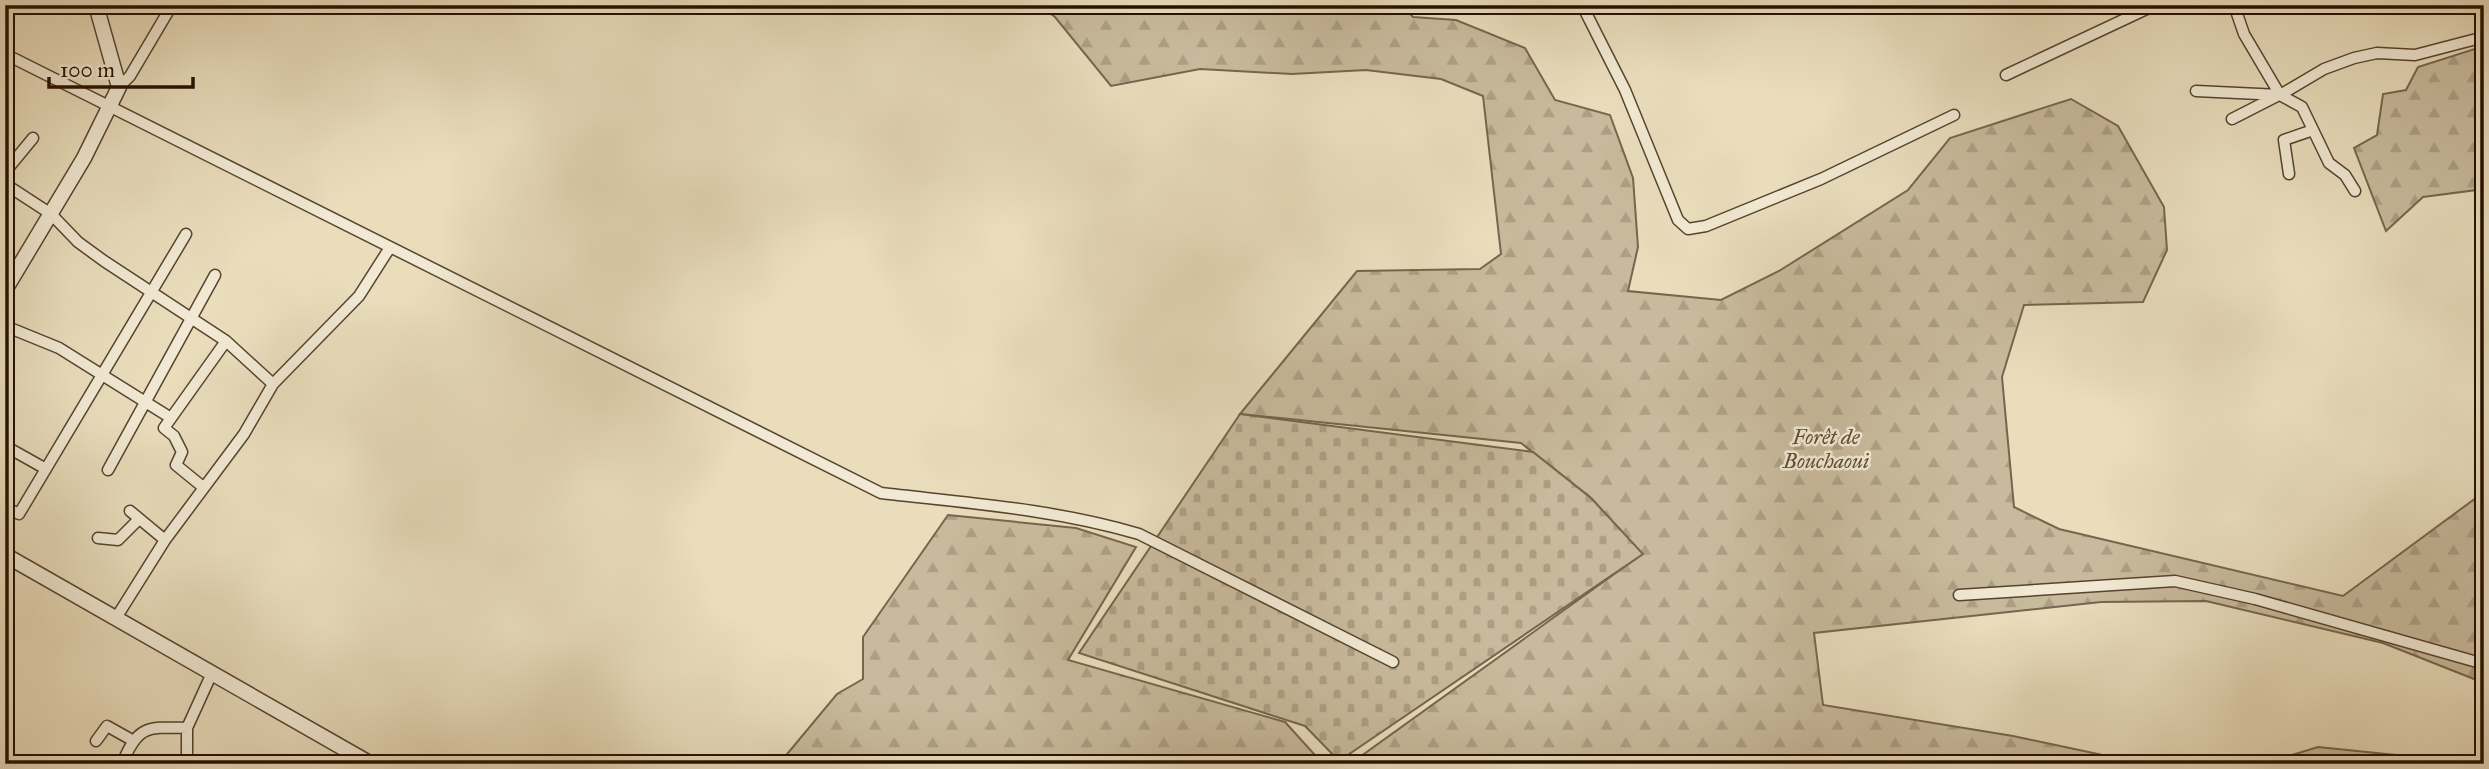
<svg xmlns="http://www.w3.org/2000/svg" width="2489" height="769" viewBox="0 0 2489 769" font-family="'IM FELL Great Primer',serif">
<defs>
<pattern id="forest-firs" width="22" height="20" patternUnits="userSpaceOnUse" patternTransform="scale(1.75)"><rect width="22" height="20" fill="#c8ba9c"/><path d="M5 1l3.5 6h-7zM16 11l3.5 6h-7z" fill="#ac9f85"/></pattern>
<pattern id="cemetery-stones" width="16" height="16" patternUnits="userSpaceOnUse" patternTransform="scale(1.75)"><rect width="16" height="16" fill="#c8ba9c"/><path d="M2 7V4a2 2 0 0 1 4 0v3zM10 15v-3a2 2 0 0 1 4 0v3z" fill="#ac9f85"/></pattern>
</defs>
<rect width="100%" height="100%" fill="#e9ddbc"/>
<filter id="stains"><feTurbulence type="fractalNoise" baseFrequency=".00286" numOctaves="4"/><feColorMatrix values="0 0 0 0 .2 0 0 0 0 .09 0 0 0 0 .02 0 0 0 .5 -.17"/></filter>
<radialGradient id="worn" r=".72"><stop offset=".6" stop-color="#630" stop-opacity="0"/><stop offset="1" stop-color="#630" stop-opacity=".3"/></radialGradient>
<path fill="url(#forest-firs)" stroke="#77654e" stroke-width="2" d="M1039,5H1402L1413,17L1456,20L1525,48L1555,100L1610,115L1633,178L1638,247L1628,291L1721,300L1779,271L1908,190L1950,138L2071,99L2118,126L2164,207L2167,250L2143,302L2024,305L2002,377L2014,507L2059,529L2343,596L2484,492V683L2383,643L2206,601L2101,602L1814,633L1823,705L2013,736L2145,764H1350L1642,554L1591,498L1521,443L1240,414L1357,271L1480,269L1501,254L1483,96L1441,79L1366,70L1292,74L1200,69L1111,86L1055,17Z
M2484,46V189L2423,197L2386,231L2354,148L2377,135L2383,94L2406,90L2418,67Z
M948,515L1076,528L1136,547L1068,660L1285,722L1323,764H747L783,759L837,694L863,679V637Z
M2318,747L2484,764H2263Z"/>
<path fill="url(#cemetery-stones)" stroke="#77654e" stroke-width="2" d="M1240,414L1533,452L1591,498L1643,554L1339,761L1305,726L1079,653Z"/>
<g fill="none" stroke-linecap="round" stroke-linejoin="round">
<g stroke="#57432f" stroke-width="13">
<path id="minor" d="M1582,5L1625,90L1678,220L1688,229L1706,226L1821,179L1954,115
M2234,5L2244,34L2280,95L2302,107L2329,163L2345,175L2355,191
M5,54L881,493C967,503 1055,509 1139,534L1393,662
M2006,75L2155,5
M119,87L130,76L172,5
M2196,91L2280,95L2324,69L2354,58L2377,53L2415,55L2484,37
M2232,119L2279,95
M5,172L33,138
M2289,174L2284,140L2313,130
M5,184L51,214L78,242L104,261L226,341L273,384
M5,326L59,348L171,418
M5,446L46,469
M108,470L215,275
M203,487L176,465L182,452L174,436L164,428L226,341
M5,507L19,514L186,234
M130,511L165,540
M98,538L118,540L138,520
M1959,595L2175,581L2255,599L2484,664
M116,618L165,540L244,434L273,384L359,296L389,249
M96,741L107,726L132,740
M122,764C138,725 147,727 187,728
M187,764V728L212,673"/>
</g>
<g stroke="#57432f" stroke-width="17">
<path id="tertiary" d="M5,290L84,158L119,87L96,5
M5,555L371,764"/>
</g>
<use href="#minor" stroke="#f1e9d3" stroke-width="10"/>
<use href="#tertiary" stroke="#f1e9d3" stroke-width="14"/>
</g>
<g text-anchor="middle" dominant-baseline="central" stroke-width="5" stroke-linejoin="round" paint-order="stroke">
<g font-size="21" font-style="italic" fill="#5f4c37" stroke="#f1e9d3">
<text x="1826" y="437">Forêt de<tspan x="1826" dy="24">Bouchaoui</tspan></text>
</g>
</g>
<rect width="2489" height="769" fill="none" stroke="#e9ddbc" stroke-width="28"/>
<rect x="7" y="7" width="2475" height="755" fill="none" stroke="#261000" stroke-width="3.5"/>
<rect x="14" y="14" width="2461" height="741" fill="none" stroke="#261000" stroke-width="2"/>
<path d="M49 77v10h144v-10" fill="none" stroke="#261000" stroke-width="3.5"/>
<text x="60" y="77" font-size="21" fill="#261000" stroke="#f1e9d3" stroke-width="5" paint-order="stroke">100 m</text>
<rect width="100%" height="100%" filter="url(#stains)"/>
<rect width="100%" height="100%" fill="url(#worn)"/>
</svg>
